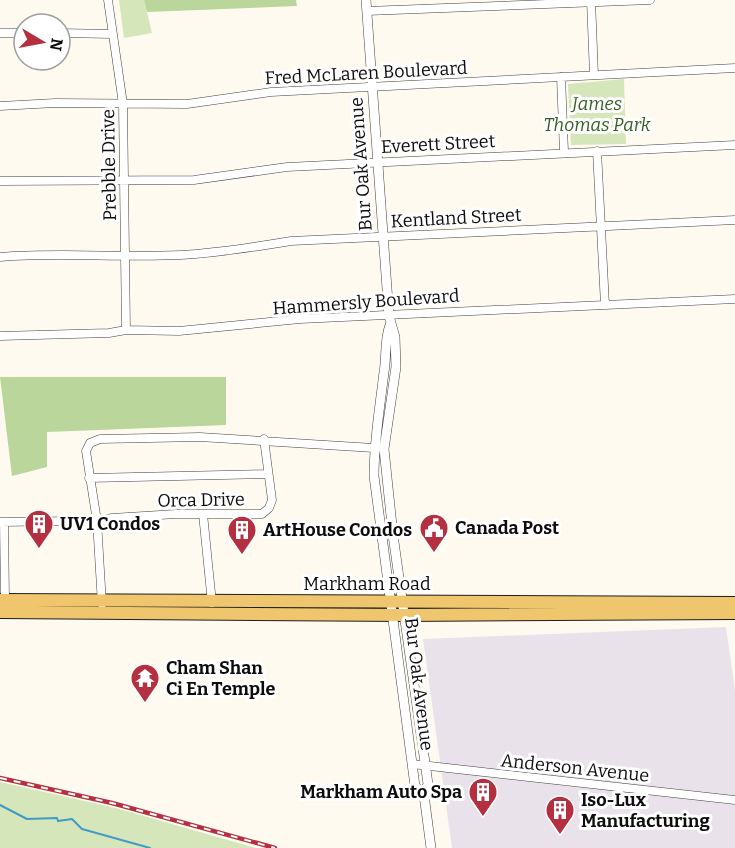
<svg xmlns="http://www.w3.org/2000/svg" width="735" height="848" viewBox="0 0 735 848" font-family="Bitter,serif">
<rect width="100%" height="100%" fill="#fefaef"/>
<path fill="#eae2eb" d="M726,627L735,690V848H452L423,639Z"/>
<path fill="#d5e6bb" d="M119,0H144L152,33L124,38Z
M624,79L626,144L571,145L568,84Z
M0,782L116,808L256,848H0Z"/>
<path fill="#bad69b" d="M144,0H296L297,6L147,12Z
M0,377H226V425L47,432V467L12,476Z"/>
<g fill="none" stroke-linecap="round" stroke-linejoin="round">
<path stroke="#439ac4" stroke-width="2" d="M0,805L27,819L57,818L58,821L72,819L82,829L150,848"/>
<g stroke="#404040" stroke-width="9">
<path id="minor" d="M108,0L123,104L126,330
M591,0L594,75
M367,11L650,0
M0,33H24
M60,33L112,34
M561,77L564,152
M0,106L55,103L187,104L271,92L735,68
M597,151L605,305
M0,181L194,180L287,167L735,145
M0,257C60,252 121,258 181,255C218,253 255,247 291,241L735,220
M0,336L109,333L126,330L179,331L300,319L735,299
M89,478L268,474
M203,514L212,603
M0,522L71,521L83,524L112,518L176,514H262L269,508L272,500L264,439
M4,522L5,601
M102,604L97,521L86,451L90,443L100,439L200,437L374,448
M412,764L735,800"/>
</g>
<g stroke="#404040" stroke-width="10">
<path id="tertiary" d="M366,0L389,316L395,337L396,367L384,449L393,535L428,784L424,795L431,848
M390,325C384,341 387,355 384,372C380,407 374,440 374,476L415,786L424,795"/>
</g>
<g stroke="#1e1e1e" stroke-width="14">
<path id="primary" d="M0,600L735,603
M0,612L404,615L735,613"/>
</g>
<use href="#minor" stroke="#fff" stroke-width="8"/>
<use href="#tertiary" stroke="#fff" stroke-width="9"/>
<use href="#primary" stroke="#efc56e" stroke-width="12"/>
<g stroke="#b42f40" stroke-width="4.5">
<path id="rail" d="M0,778L112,803L275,848"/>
</g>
<use href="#rail" stroke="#fff" stroke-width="2" stroke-dasharray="7" stroke-linecap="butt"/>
</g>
<defs>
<g id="building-pin" transform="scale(1.5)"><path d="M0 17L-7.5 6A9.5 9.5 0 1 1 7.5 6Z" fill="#b42f40" stroke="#fff"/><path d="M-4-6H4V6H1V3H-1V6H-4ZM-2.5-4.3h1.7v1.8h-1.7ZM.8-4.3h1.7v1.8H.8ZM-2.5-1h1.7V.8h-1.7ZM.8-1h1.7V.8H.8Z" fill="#fff"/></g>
<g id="civic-pin" transform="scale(1.5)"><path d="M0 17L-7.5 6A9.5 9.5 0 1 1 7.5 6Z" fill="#b42f40" stroke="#fff"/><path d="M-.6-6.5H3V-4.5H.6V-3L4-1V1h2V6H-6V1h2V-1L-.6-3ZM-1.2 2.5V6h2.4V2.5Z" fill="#fff"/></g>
<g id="temple-pin" transform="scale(1.5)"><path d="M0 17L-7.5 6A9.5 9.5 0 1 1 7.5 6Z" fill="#b42f40" stroke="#fff"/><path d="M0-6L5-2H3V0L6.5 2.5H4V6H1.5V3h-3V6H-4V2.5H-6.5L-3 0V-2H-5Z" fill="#fff"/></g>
</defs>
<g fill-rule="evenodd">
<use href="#building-pin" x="39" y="524"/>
<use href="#civic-pin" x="434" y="528"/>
<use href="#building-pin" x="242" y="530"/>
<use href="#temple-pin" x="145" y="678"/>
<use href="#building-pin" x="483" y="792"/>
<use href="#building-pin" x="560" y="810"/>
</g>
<g text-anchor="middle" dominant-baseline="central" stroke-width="6" stroke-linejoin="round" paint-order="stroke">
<g font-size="18" fill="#0d0d0d" stroke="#fff">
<text transform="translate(366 73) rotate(-3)">Fred McLaren Boulevard</text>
<text transform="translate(438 144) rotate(-3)">Everett Street</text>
<text transform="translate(361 164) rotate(-94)">Bur Oak Avenue</text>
<text transform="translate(109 165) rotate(-91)">Prebble Drive</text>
<text transform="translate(456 218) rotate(-3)">Kentland Street</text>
<text transform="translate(366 302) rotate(-4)">Hammersly Boulevard</text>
<text transform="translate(201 500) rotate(-1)">Orca Drive</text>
<text x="367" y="584">Markham Road</text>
<text transform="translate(419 684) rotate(83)">Bur Oak Avenue</text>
<text transform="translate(575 768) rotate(6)">Anderson Avenue</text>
</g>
<g font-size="18" font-style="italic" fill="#346022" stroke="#fff">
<text x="597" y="104">James<tspan x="597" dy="21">Thomas Park</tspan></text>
</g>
<g font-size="18" font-weight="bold" fill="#0d0d0d" stroke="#fff" text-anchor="start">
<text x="60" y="524">UV1 Condos</text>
<text x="455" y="528">Canada Post</text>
<text x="263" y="530">ArtHouse Condos</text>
<text x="166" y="668">Cham Shan<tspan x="166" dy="21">Ci En Temple</tspan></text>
<text x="462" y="792" text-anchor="end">Markham Auto Spa</text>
<text x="581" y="800">Iso-Lux<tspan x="581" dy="21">Manufacturing</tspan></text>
</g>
</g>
<g transform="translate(42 42) rotate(100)"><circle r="28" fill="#ffffff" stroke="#9e9e9e" stroke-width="1.5"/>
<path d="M0-4.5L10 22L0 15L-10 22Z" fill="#b42f40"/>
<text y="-9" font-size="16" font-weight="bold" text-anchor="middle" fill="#0d0d0d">N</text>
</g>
</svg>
